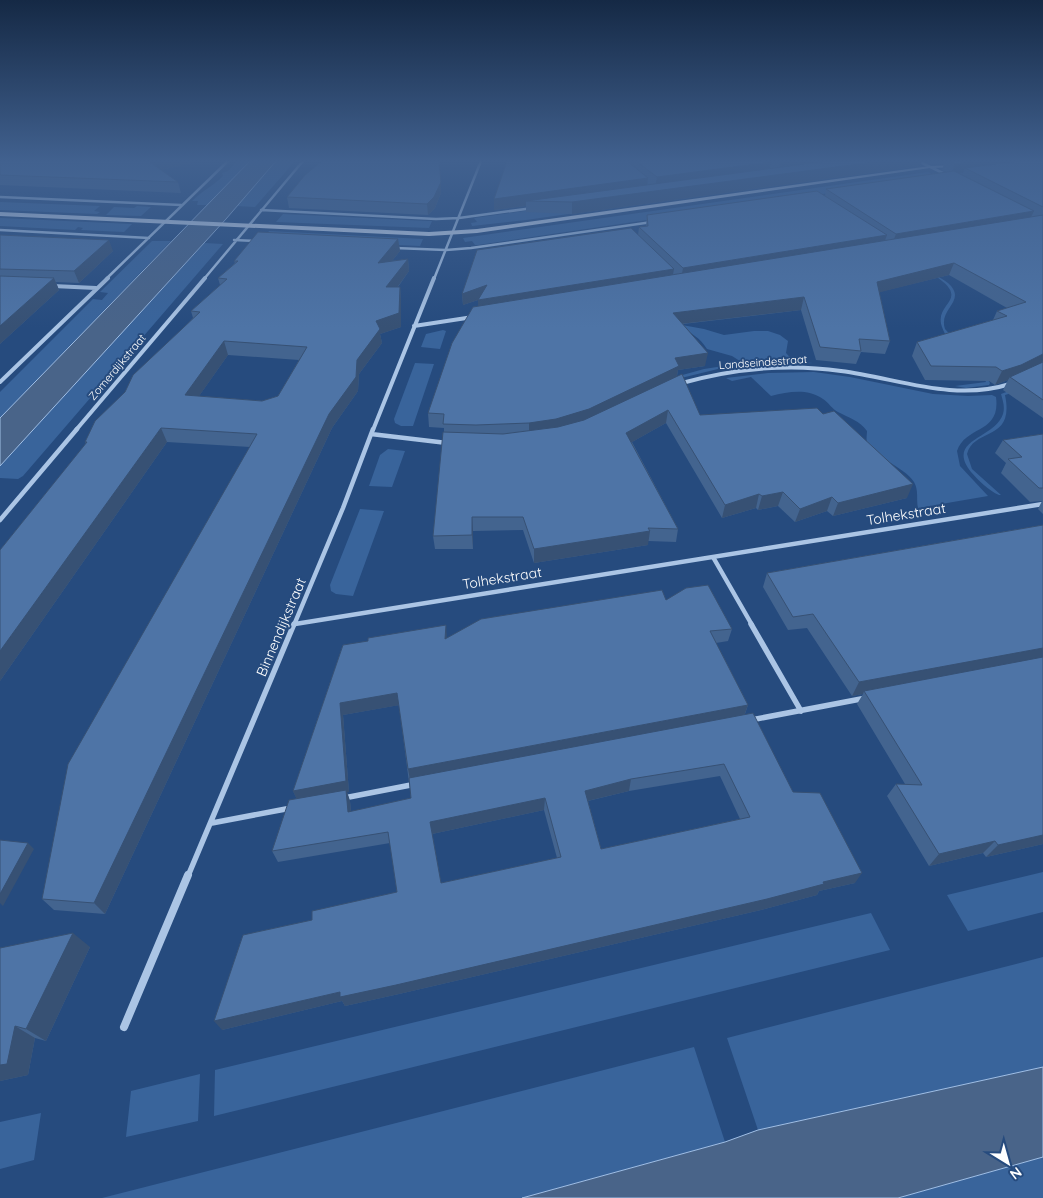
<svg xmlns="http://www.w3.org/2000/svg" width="1043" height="1198" viewBox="0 0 1043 1198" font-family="Quicksand,sans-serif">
<rect width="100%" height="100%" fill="#264b7e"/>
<path fill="#39649b" d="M237,161H250L207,205H197L198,201H192C202,191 213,186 223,176L222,173L228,171Z
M276,161H295L255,207L236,206Z
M893,161L864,172L526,220L472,226L471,223L477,222L474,218Z
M928,172L937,177L478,245H475L472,241L465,242L463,238Z
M0,202L100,206L94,211L100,212L97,214L0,210Z
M137,206L151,207L141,216L106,215L114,207L134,208Z
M283,214L428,221H432L429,228L276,222Z
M0,218L132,224L124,232L81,230L83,228L78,227L75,230L0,226Z
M269,231L423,239L420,246L263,239Z
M152,241H171L0,418V392L93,299L102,300L108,293L100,292Z
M204,243L223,244L23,476L18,479L0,478V466Z
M934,275C940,277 944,280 948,283C968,301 938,308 945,329L980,367L990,383L989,385L966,388L955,386L986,382L982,375C969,361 948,345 942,327C933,302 973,301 934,275Z
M682,325L704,329L724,335L754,331H768L780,335L788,341L786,353C793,362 803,362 813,363L722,368L673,380L668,379L704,369L743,363L732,356L707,349C699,336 692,336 682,325Z
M443,330L446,331L440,349L421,347L426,334Z
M415,363L434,364L413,426H401L395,423L394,419Z
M814,372L850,377L933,394L968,396L992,395L996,397C1001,434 966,425 957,451L960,466L988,496L918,508C916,499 919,491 914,482C904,466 870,456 867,442C866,439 867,434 867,431C859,420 849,418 838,412C832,409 829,403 823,399C806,388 789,392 771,396L751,377L732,381L726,378L768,373Z
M1009,391H1018L1005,395C1015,442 974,427 967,454L972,469L1001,495H999C989,491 978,480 971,472C945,439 995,439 1003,414C1005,407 1003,401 1001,394Z
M388,449L405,451L392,487L369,486L380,455Z
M360,509L384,511L353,596L336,594L331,591L330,585Z
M1043,872V912L968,931L947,895Z
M871,913L890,950L214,1116L215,1070Z
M1043,957V1067L758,1130L727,1038Z
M694,1047L725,1142L522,1198H102Z
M200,1074L198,1121L126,1137L131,1091Z
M41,1113L34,1160L0,1169V1122Z
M1043,1157V1198H898Z"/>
<path fill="#496489" stroke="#a0bfe6" d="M250,161H276L226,219L0,466V418Z
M1043,1067V1157L898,1198H522L725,1142L758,1130Z"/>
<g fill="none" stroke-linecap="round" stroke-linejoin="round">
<path stroke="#abc5e5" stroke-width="2.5" d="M918,161L947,175
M0,197L181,205
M261,210L436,219L459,218L533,208
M0,230L149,238
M234,240L256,241
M395,248L446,250L471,248L652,222
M106,279L228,161
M204,279L303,161
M434,279L481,161"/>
<path stroke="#abc5e5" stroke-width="4" d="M53,286L96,288
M414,326L473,317
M0,382L108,278
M678,384C731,369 786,363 841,371C897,378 953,402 1010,384
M76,430L205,278
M373,430L434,278"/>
<path stroke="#abc5e5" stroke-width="4.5" d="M371,434L447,443
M0,520L77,429
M713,557L752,625
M295,624L1043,504
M294,625L343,508L373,429"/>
<path stroke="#abc5e5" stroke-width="5.5" d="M751,624L801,711
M751,720L866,698
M344,798L416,784
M212,823L291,808
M188,876L294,624"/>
<path stroke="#abc5e5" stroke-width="8" d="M124,1027L188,875"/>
<path fill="#d5e2f5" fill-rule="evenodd" d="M956,165L958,167L930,168L477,233L429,236L0,216V212L429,232L477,229L930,166Z"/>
</g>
<path fill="#43648f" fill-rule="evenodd" d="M0,161H200L161,170L178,182L181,193L0,185Z
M507,161H922L920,166L572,214L526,212V206L494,210V199Z
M923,161H1043V418L1003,390L1008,380L995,385L989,381L925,380L912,356L917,342L993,320L997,311L1007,308L949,275L879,292L890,341L885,354L861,352L856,364L816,360L801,310L683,324L705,366L678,370L677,376L700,415L907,498L833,516L827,511L795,522L778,506L758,510L756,508L722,518L666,423L632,442L678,529L676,542L648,541V545L534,563L523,530L473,531V549H435L433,536L444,432V428L429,427L428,413L478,306V300L463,305L462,294L638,235L639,227L646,226L647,215L825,196L826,189L946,172L942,170L944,164H931Z
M441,193L435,208L428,215L289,208L287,197Z
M0,235L113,251L79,283L56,282L59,290L0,344Z
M398,239L400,251L392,261L408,259L409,271L398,287H400L401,300V327L380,334L382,343L359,374L358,391L332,428L105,914L54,910L42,899L250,447L167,442L0,681V550L86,444L85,442L125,392L193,318L191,311L220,285L218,278L235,263L234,261ZM228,355L299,360L278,396L262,401L199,396Z
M1043,434V514L1038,509L1042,501L1030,502L1001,473L1006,463L995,453L1003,440Z
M1043,525V844L986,857L983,853L929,866L887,796L896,784H905L857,704L863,694L852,696L807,628L788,630L763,587L767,573Z
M666,600L732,629L728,641L716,643L748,705L745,714L793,792L855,883L819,891L817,895L761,910L399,994L345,1006L342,1001L222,1030L312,920L397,892L390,843L278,862L272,851L297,799L293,791L343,645L447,638ZM399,705L411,798L351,812L350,801L347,792H349L343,715ZM720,776L740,819L601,849L588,801L629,791ZM544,810L557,858L441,883L432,834Z
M90,947L46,1041L35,1038L28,1075L0,1081V948Z"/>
<path fill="#375174" d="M157,161H200L153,172L150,162Z
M781,161H857L779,171Z
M881,161H922L920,166L572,214V202Z
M953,161H1043L965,168L963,173L951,174L955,164Z
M771,162L769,173L655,188L657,177Z
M648,178L647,189L526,201V206L494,210V199Z
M441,182V193L435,208L428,215L427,204Z
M1034,211L1029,221L892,244L896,234Z
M887,235L883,246L681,279L683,268Z
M398,239L400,251L380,276L378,263Z
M109,240L113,251L79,283L74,271Z
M408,259L409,271L388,300L386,287Z
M954,263L949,275L873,294L877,282Z
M674,269L672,280L478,312V300Z
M54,278L59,290L0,344V326Z
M487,285V297L463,305L462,294Z
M400,287L401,300V327L380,334L382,343L359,374L358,391L332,428L105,914L94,903L329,414L357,360L376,321Z
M804,297L801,310L671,325L673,313Z
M224,341L228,355L190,409L185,395Z
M708,353L705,366L678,370L676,380L588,422L529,437V423L675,358Z
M1043,354V361L1041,365L1010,377L1008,380L995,385L1002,371Z
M668,410L666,423L625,446L626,433Z
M161,428L167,442L0,681V651Z
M913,484L907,498L833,516L838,503Z
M783,492L778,506L758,510L762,496Z
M759,494L756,508L722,518L725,505Z
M832,497L827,511L795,522L800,509Z
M472,517L473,531V549L472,535Z
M650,531L648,545L534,563V549Z
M446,625L447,638L445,639Z
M1043,648V658L864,691L863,694L852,696L859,682Z
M397,693L400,705L343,715L349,792H347L350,801L352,824L298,802L293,791L340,703Z
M748,705L744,716L410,780L408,769Z
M631,779L629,791L583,802L585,791Z
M545,798L544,810L432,834L430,822Z
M1043,835V844L986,857L998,845Z
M995,841L983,853L929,866L939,854Z
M28,843L34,849L3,906L0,903V894Z
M862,873L855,883L819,891L817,895L761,910L399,994L345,1006L342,1001L222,1030L214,1021Z
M73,933L90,947L46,1041L26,1029Z
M15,1026L35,1038L28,1075L0,1081V1065Z"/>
<path fill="#4e74a6" stroke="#375174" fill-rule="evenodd" d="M0,161H157L150,162L178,182L0,175Z
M322,161H439L441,182L434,197L427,204L287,197L305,175Z
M507,161H627L648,178L494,199Z
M636,161H769L771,162L657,177Z
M827,161H881L572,202L526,201Z
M949,161H976L955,164Z
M1019,161H1043V207L965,168Z
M954,171L1034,211L896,234L826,189Z
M817,191L887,235L683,268L639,227L648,226L647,215Z
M1043,215V354L1021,365L1002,371L996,367L931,366L917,342L1007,316L997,311L1026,302L954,263L877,282L890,341L859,339L861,351L820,347L804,297L673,313L708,353L675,358L679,366L589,409L556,419L529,423L476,425L443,424L444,414L428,413L452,343L473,307Z
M631,228L674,269L478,300L487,285L462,294L477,250Z
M258,232L398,239L378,263L408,259L386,287H400L399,313L376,321L380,329L357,360L356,377L329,414L94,903L42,899L68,764L257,434L161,428L0,651V550L87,442H85L95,421L125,392L133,375L200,312L191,311L227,279L218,278L238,261H234ZM224,341L307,347L278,396L262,401L185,395Z
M0,235L109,240L74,271L0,269Z
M0,276L54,278L0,326Z
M1043,362V400L1010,377Z
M682,374L700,415L817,408L823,414L834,411L913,484L838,503L832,497L800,509L783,492L762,496L759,494L725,505L668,410L626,433L678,529L648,528L650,531L534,549L523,517H472V535L433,536L443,432L503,434L558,427L584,420Z
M1043,434V488H1039L1008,459L1022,457L1003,440Z
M1043,525V648L859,682L813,614L793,617L767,573Z
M708,585L732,629L710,631L748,705L408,769L397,693L340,703L346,781L293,791L343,645L368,641V638L446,625L445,639L481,619L662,590L666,600L686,588Z
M1043,657V835L998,845L995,841L939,854L896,784L922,785L864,691Z
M753,713L793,792L820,793L862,873L823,882L824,884L767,899L396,985L340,997V992L214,1021L243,935L312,920V911L397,892L388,832L272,851L289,800L346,790L348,812L411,798L409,778ZM724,764L750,817L601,849L585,791L631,779ZM545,798L561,857L441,883L430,822Z
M0,840L28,843L0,894Z
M73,933L26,1029L15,1026L7,1064L0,1065V948Z"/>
<linearGradient id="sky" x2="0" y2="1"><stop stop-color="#152945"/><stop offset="0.49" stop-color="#41618f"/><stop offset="1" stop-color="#41618f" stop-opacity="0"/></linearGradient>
<rect width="1043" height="328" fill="url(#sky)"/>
<g text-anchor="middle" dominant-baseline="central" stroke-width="4" stroke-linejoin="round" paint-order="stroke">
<g font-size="11" fill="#fff" stroke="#264b7e">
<text transform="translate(763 362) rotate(-4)">Landseindestraat</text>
<text transform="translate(117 367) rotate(-50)">Zomerdijkstraat</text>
</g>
<g font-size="14" fill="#fff" stroke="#264b7e">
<text transform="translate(906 514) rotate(-9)">Tolhekstraat</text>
<text transform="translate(502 578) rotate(-9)">Tolhekstraat</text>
<text transform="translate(281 627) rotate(-67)">Binnendijkstraat</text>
</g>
</g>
<g transform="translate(1008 1163) rotate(143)" stroke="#264b7e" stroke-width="4" paint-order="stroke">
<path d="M0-4L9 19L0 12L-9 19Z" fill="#ffffff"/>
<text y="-8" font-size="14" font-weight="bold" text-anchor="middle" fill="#ffffff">N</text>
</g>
</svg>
